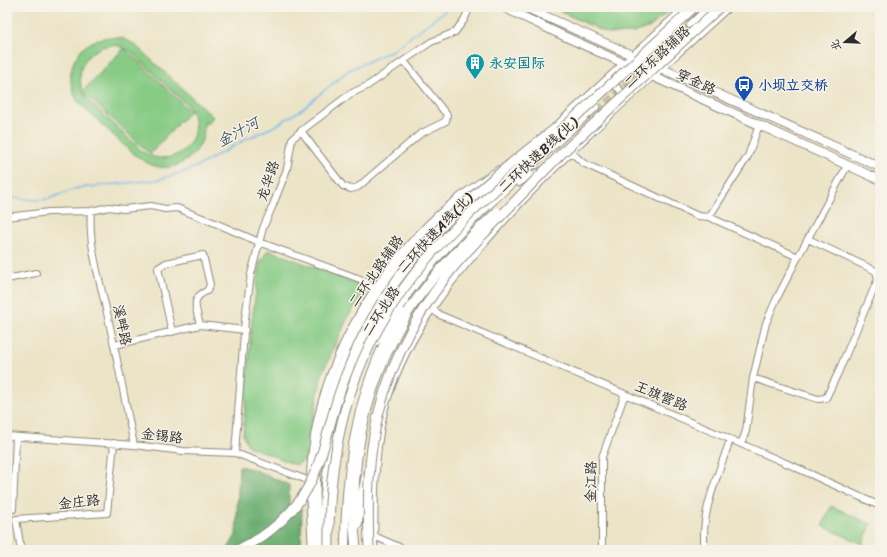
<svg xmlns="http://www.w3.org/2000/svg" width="887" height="557" viewBox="0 0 887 557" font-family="Sriracha,'LXGW WenKai TC',sans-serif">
<rect width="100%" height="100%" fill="#f7f3e8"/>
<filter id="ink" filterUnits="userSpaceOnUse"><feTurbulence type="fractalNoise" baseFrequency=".025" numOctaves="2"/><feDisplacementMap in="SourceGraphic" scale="8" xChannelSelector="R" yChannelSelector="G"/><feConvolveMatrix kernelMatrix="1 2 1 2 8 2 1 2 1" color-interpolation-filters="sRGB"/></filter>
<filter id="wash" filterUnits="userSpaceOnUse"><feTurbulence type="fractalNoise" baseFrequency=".012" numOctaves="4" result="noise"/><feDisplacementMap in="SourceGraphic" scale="16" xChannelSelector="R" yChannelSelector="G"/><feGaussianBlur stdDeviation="0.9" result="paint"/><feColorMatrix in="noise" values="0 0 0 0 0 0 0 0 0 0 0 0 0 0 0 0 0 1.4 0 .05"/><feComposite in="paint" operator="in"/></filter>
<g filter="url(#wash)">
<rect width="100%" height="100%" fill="#ece4c7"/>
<path fill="#87cb85" stroke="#597b58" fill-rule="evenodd" d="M551,7H673L650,27L634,33L609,34Z
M109,37L122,38L134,44L213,117L207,124L204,122C205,137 200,150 188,159C157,182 133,153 112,134C101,123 89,113 78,102C61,73 75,41 109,37ZM115,45L124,48L83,91C73,68 90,45 115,45ZM124,48L130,51L189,107C195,117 197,130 191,141C183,156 164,162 148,155C140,151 134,143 127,137C115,125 102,113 89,101L83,92L150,154L190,111Z
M268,250L356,283L362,297L349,315L322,374L305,460L296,465L248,446L243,435L252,320L260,262Z
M831,506L871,524L863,544L822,526Z"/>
<path fill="#6daf72" stroke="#4c6d4e" d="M239,466L253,469L289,485V507L302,509L301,550H227L236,535Z"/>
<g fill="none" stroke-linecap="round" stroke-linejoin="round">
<path stroke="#72b9ea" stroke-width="1.5" d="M7,197L35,200L48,199L78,188L157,180L187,171L200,165L246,139L275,126L301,110L349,70L393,50L450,7"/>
</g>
</g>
<g filter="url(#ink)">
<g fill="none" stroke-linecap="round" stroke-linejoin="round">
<path stroke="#c5bfa8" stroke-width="8" stroke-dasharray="8 4" stroke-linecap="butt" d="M598,111L691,25"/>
<g stroke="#8c8879" stroke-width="8">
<path id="minor" d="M664,33C666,41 670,46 679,48
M608,84C617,85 623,91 623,100
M301,131L343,186L351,189L358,187L420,134L446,121L447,115L404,61
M548,133L685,7
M571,152L583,163L698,216L709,217L798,257
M519,183L527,177L543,170
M91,211C88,244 100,281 107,313C117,357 125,401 134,445
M7,217L49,212L91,211L109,207L124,209L151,206L165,209L177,208L215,223L259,242L360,279L375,289
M709,217L748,156L759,125
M7,279L36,273
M432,309L440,315L795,467L880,506
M172,332L158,268L166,263L203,255L210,285L207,291C189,298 197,310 200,325
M115,345L200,325L245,330
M753,378L818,399L826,398L838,373L878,279L876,271L808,239
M7,436L134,445L183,451L235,453L310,481
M741,444L746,431L753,378L766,323L776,300L798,257L847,166
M235,453L245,319L251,274L263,228L273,205L287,169L292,139L301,131L350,94L367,86L431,42L455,32L464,20L470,7
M13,509L16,437
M374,536L406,550
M21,550L16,519L107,513L114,443
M312,550C310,517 308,483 312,450C322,366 368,284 427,225C449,203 474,186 499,169
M374,550C375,503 373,447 387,401C409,329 455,275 505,220C574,144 653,77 729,7
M602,550V457L625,394
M705,550C699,515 719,473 730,440"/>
</g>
<g stroke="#8c8879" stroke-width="10">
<path id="major" d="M503,7L566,37L880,180
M525,7L880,167
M691,25L710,7
M376,341C430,248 516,180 595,107
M323,550C323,508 325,467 337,426
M345,550C345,463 358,376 407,303"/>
</g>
<g stroke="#8c8879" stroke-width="11">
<path id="highway" d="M357,525L366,477
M238,550L260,538
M317,550C316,518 313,485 318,453C328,380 366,300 414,246C430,228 447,213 466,198
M356,550C347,466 365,385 408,312"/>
</g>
<use href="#minor" stroke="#fff" stroke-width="6"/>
<use href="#major" stroke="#fff" stroke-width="8"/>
<use href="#highway" stroke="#fff" stroke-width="9"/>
<g stroke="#8c8879" stroke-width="11" stroke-linecap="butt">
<path id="highway-bridge" d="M560,155L720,7
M408,312C433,274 464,242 497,212
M260,538C318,498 319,459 338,397C347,370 358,344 372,319C414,243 484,183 552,131
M329,550C327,440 353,346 425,261C457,222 496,190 533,156C587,106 641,57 694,7
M369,550C368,512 367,473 374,435C384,377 411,321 448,274C464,253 483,235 501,216C522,194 543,172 564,151"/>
</g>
<use href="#highway-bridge" stroke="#fff" stroke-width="9"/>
</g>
</g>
<defs>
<g id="building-pin" transform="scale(1)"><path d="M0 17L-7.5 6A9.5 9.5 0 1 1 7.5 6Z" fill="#0f9aa8" stroke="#f7f3e8"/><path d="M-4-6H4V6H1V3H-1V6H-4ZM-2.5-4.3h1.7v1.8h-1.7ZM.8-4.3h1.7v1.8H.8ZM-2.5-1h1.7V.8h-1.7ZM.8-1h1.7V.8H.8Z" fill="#fff"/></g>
<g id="bus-pin" transform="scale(1)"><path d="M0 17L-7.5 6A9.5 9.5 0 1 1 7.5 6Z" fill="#1a4fb4" stroke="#f7f3e8"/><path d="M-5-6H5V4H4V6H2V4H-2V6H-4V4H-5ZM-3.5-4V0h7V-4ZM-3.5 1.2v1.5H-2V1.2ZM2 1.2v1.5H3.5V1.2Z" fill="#fff"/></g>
</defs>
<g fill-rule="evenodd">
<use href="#building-pin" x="475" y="63"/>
<use href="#bus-pin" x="744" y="85"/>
</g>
<g text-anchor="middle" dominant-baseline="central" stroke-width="3" stroke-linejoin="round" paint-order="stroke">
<g font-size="14" fill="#2b2b2b" stroke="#f7f3e8">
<text transform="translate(657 57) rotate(-43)">二环东路辅路</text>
<text transform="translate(696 82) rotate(25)">穿金路</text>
<text transform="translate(538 155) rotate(-43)">二环快速B线(北)</text>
<text transform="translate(268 181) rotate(-71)">龙华路</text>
<text transform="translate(435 233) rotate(-47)">二环快速A线(北)</text>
<text transform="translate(376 271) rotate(-55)">二环北路辅路</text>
<text transform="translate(381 311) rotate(-57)">二环北路</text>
<text transform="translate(122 325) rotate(78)">溪畔路</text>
<text transform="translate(661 396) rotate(23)">王旗营路</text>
<text transform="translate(162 436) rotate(7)">金锡路</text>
<text transform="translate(591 482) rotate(-89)">金江路</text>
<text transform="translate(79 502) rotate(-6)">金庄路</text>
</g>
<g font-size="14" font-weight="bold" fill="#0d838f" stroke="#f7f3e8" text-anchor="start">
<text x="489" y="63">永安国际</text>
</g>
<g font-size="14" font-weight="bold" fill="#164399" stroke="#f7f3e8" text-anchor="start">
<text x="758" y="85">小坝立交桥</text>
</g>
<g font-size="15" font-style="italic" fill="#405664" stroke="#f7f3e8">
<text transform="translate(238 132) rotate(-28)">金汁河</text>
</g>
</g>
<rect width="887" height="557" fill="none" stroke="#f7f3e8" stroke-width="24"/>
<g transform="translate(845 42) rotate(251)" stroke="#f7f3e8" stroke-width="3" paint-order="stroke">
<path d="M0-3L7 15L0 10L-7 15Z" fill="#2b2b2b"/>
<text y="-6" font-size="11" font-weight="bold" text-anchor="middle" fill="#2b2b2b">北</text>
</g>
</svg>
